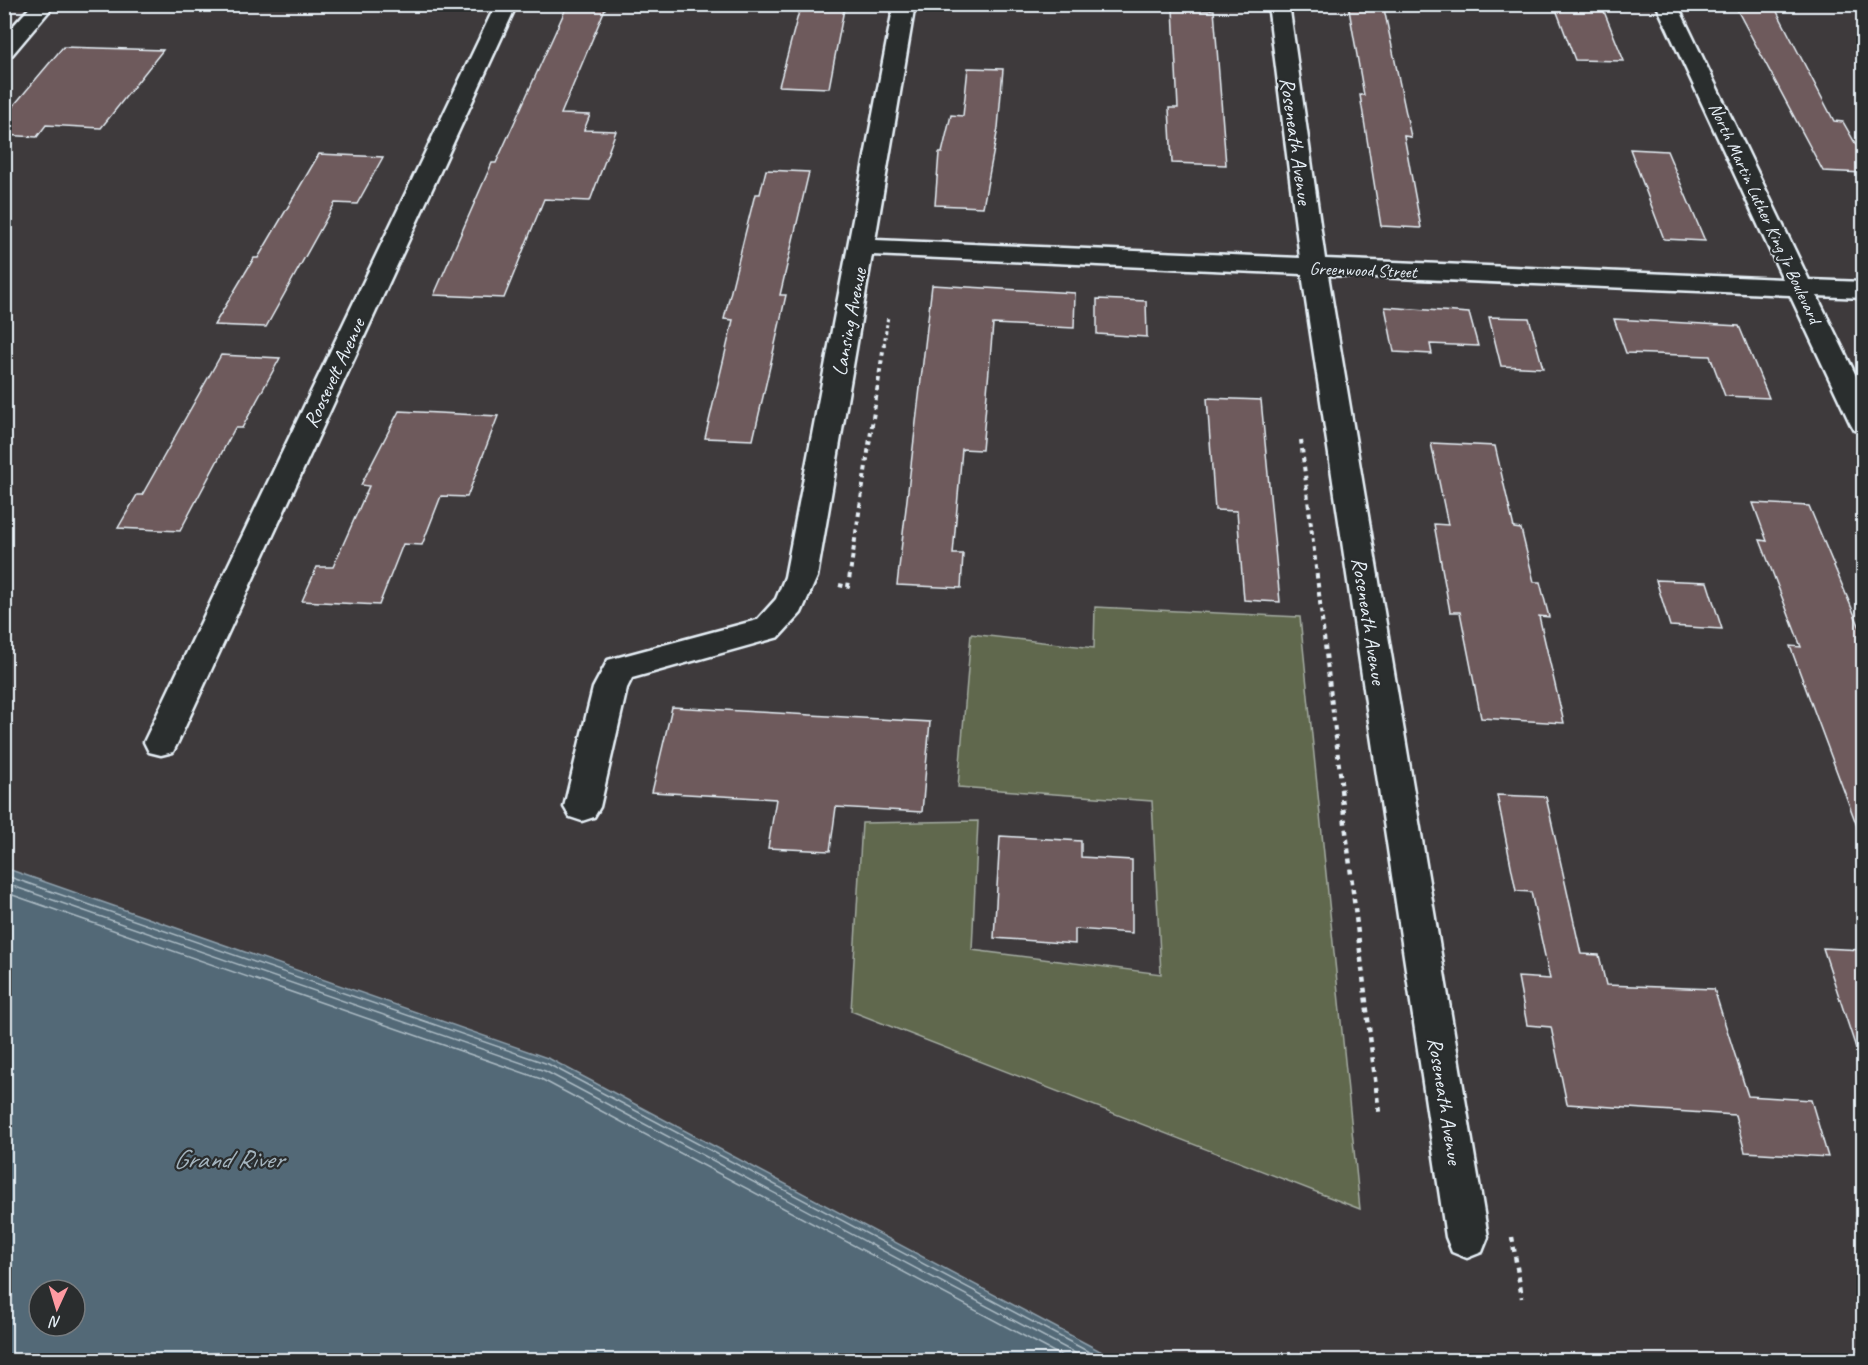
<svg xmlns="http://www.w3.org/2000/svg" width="1868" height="1365" viewBox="0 0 1868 1365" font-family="Caveat,sans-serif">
<rect width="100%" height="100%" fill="#3e3a3c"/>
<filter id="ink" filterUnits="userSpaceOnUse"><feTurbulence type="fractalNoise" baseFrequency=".0167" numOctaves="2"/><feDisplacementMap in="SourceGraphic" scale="12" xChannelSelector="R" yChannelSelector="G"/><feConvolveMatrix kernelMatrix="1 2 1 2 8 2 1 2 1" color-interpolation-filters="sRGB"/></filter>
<g filter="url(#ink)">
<path fill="#61674d" stroke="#a4aca2" stroke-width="1.5" d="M1095,607L1300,617L1360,1209L851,1011L862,823L978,821L972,950L1161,974L1152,801L958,787L971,634L1094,648Z"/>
<path fill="#526977" stroke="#8e9fab" stroke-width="1.5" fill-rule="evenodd" d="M5,868L550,1059L1117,1360H5ZM39,1290H75V1326H39Z"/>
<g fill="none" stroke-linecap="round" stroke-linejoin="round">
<path stroke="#acbbc4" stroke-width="1.5" d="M4,875L548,1064L1104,1360
M4,883L545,1071L1088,1360
M4,892L541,1079L1069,1360"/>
</g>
<path fill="#6e5a5b" stroke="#e8f1f8" stroke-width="1.5" d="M568,4H607L561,114L590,115L584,130L616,131L590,201L544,199L504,298L434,295L492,163H496Z
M801,4H845L829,88L779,86Z
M1348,4H1383L1411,137L1404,136L1421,228L1381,226L1360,95H1364Z
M1554,4H1601L1624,61L1575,60Z
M1734,4H1773L1834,121L1843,122L1863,157V173L1823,171Z
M1173,9L1214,10L1226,165L1172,163L1169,108H1178Z
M63,47L163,50L101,128L46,125L37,137L4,135V117Z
M968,68L1003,69L998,128L983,207L935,205L939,153H942L951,115L963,116Z
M1630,149L1667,151L1705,241L1664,239Z
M319,154L383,157L357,204L335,203L266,327L214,325L254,258H258Z
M766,170L809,172L780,295H786L771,362L753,440L705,438L733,320L724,319L755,194H760Z
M932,285L1075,293L1074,328L993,324L982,450L962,449L953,554H963L961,588L897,585Z
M1097,299L1146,301L1147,337L1097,334Z
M1385,307L1469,313L1478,346L1430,344L1432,354L1394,352Z
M1489,317L1529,318L1543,368L1501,366Z
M1614,319L1739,326L1769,398L1725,396L1710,356L1626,353Z
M221,355L280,358L242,428H235L180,531L118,528L137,495H142Z
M1207,398L1261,400L1280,602L1244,600L1237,511L1215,510Z
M399,411L498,416L467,497L441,496L422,545L403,544L379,605L302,601L317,567H333L369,486L361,485Z
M1431,443L1495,446L1514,528L1521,529L1534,582H1540L1549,617L1539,616L1564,723L1481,718L1460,612H1450L1434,524L1448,525Z
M1753,503L1809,506L1863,635V834H1860L1790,646L1801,647L1760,540L1767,541Z
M1656,580L1707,582L1722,629L1670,626Z
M672,707L930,722L922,812L836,807L830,851L768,848L776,799L652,792Z
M1497,795L1546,797L1581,954L1599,955L1606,985L1714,989L1748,1096L1811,1100L1828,1157L1745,1152L1735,1115L1567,1104L1551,1027L1527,1025L1518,977L1550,979L1531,892L1516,891Z
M1000,836L1081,841V857L1132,860V933L1075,929V944L994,938Z
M1823,948L1863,950V1050L1857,1051Z"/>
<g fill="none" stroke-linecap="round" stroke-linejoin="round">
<g stroke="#e8f1f8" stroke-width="5">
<path id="minor" d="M33,4H55L12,55L4,56V36Z
M496,4H517L178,742L173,752L161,755L149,752L144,742Z
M894,4H915L875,240L1300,258L1268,4H1289L1325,259L1783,279L1656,4H1677L1809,280L1864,282V298L1817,296L1864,392V432L1854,430L1850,423L1790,295L1328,275L1488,1237L1482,1252L1467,1258L1452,1252L1446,1237L1302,274L872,255L817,577L801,613L779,637L632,678L627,688L600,807L594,817L582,821L570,817L564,807L593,688L608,660L757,620L776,599L785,577Z"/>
</g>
<path stroke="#e8f1f8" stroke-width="3" stroke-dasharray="3 3" stroke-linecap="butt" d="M265,4L468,11
M884,345L888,316"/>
<path stroke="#e8f1f8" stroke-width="4" stroke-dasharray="4.5 4.5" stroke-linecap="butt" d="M1301,440L1342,790
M839,585L848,587L884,344"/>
<path stroke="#e8f1f8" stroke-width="4.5" stroke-dasharray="5 5" stroke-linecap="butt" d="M1341,789L1379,1113
M1512,1237L1522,1298"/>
<use href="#minor" fill="#2a2d2e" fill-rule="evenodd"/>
</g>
</g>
<g text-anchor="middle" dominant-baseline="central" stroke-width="4.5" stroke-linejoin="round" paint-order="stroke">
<g font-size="18" fill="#e8f1f8" stroke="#2a2d2e">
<text transform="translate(1765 213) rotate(65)">North Martin Luther King Jr Boulevard</text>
<text transform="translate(1363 270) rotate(2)">Greenwood Street</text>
</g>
<g font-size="21" fill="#e8f1f8" stroke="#2a2d2e">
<text transform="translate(1296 141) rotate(82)">Roseneath Avenue</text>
<text transform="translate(849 322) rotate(-79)">Lansing Avenue</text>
<text transform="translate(334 373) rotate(-65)">Roosevelt Avenue</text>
<text transform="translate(1369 621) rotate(81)">Roseneath Avenue</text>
<text transform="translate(1445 1101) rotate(81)">Roseneath Avenue</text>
</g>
<g font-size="27" font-style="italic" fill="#a4b4be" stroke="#2a2d2e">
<text x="228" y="1159">Grand River</text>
</g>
</g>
<rect width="1868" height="1365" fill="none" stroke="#2a2d2e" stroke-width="24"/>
<rect x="12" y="12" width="1844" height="1341" fill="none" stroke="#e8f1f8" stroke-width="2" filter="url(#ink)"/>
<g transform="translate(57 1308) rotate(184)"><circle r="28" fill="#2a2d2e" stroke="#767b7f" stroke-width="1.5"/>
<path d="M0-4.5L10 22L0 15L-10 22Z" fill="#ff9aa2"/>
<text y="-9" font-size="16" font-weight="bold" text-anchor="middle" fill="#e8f1f8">N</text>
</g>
</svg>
